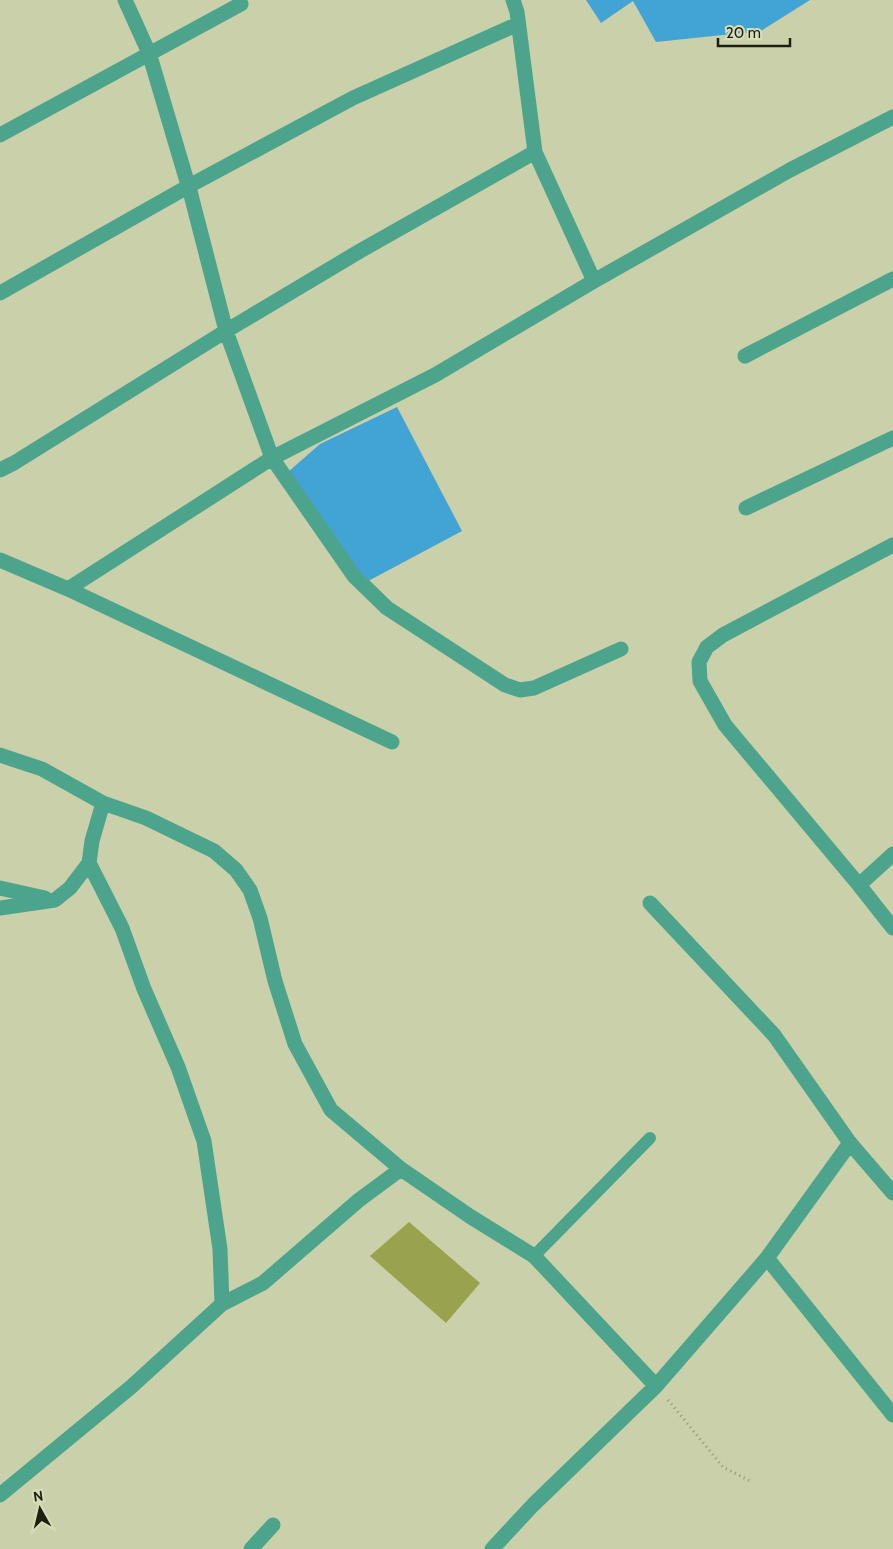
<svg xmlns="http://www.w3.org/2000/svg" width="893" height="1549" viewBox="0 0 893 1549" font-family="Cabin,sans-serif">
<rect width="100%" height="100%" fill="#cad0a9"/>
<path fill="#99a24d" d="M409,1222L480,1283L446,1323L370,1256Z"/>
<path fill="#42a4d5" d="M586,0H810L761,31L656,42L633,1L601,23Z
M397,407L462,531L357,587L288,472L320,444Z"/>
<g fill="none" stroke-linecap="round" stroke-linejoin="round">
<path stroke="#8f9475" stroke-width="3" stroke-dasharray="1 4" stroke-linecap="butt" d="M668,1400L723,1467L750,1481"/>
<path stroke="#4ca48d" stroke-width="12" d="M534,1256L650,1138"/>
<path stroke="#4ca48d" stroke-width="15" d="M125,0L149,53L191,195L226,331L272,458L354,576L387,608L505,685L520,690L534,688L621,649
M513,0L517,12L535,152L594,281
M0,135L241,4
M0,293L189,186L353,98L518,24
M745,356L893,279
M0,470L14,463L226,331L360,251L535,152
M746,508L893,438
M893,545L723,635L707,647L699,662L700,681L725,725L859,885L893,928
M0,560L68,589L392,742
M68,589L272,458L435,375L594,281L790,170L893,117
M0,755L42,769L103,803L92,841L89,863L70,888L55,900L0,908
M103,803L146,818L214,851L236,870L250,890L260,918L275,981L295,1044L331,1110L401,1169L471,1217L534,1256L656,1386
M859,885L893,854
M0,888L45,898
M650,903L774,1035L850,1143L893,1193
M767,1258L893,1415
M222,1304L263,1283L359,1200L401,1169
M0,1495L131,1387L222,1304L220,1249L204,1141L178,1067L144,989L122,928L89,863
M251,1549L273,1525
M492,1549L533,1505L656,1386L767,1258L850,1143"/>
</g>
<g transform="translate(40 1509) rotate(352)" stroke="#d7ddb6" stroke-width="4" paint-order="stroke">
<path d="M0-4L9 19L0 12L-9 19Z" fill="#1d1f11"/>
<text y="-8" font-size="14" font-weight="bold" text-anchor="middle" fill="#1d1f11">N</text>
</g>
<path d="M718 38v8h72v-8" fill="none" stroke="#1d1f11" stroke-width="2.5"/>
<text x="726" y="38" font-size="15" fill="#1d1f11" stroke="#d7ddb6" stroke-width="4" paint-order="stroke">20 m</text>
</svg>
